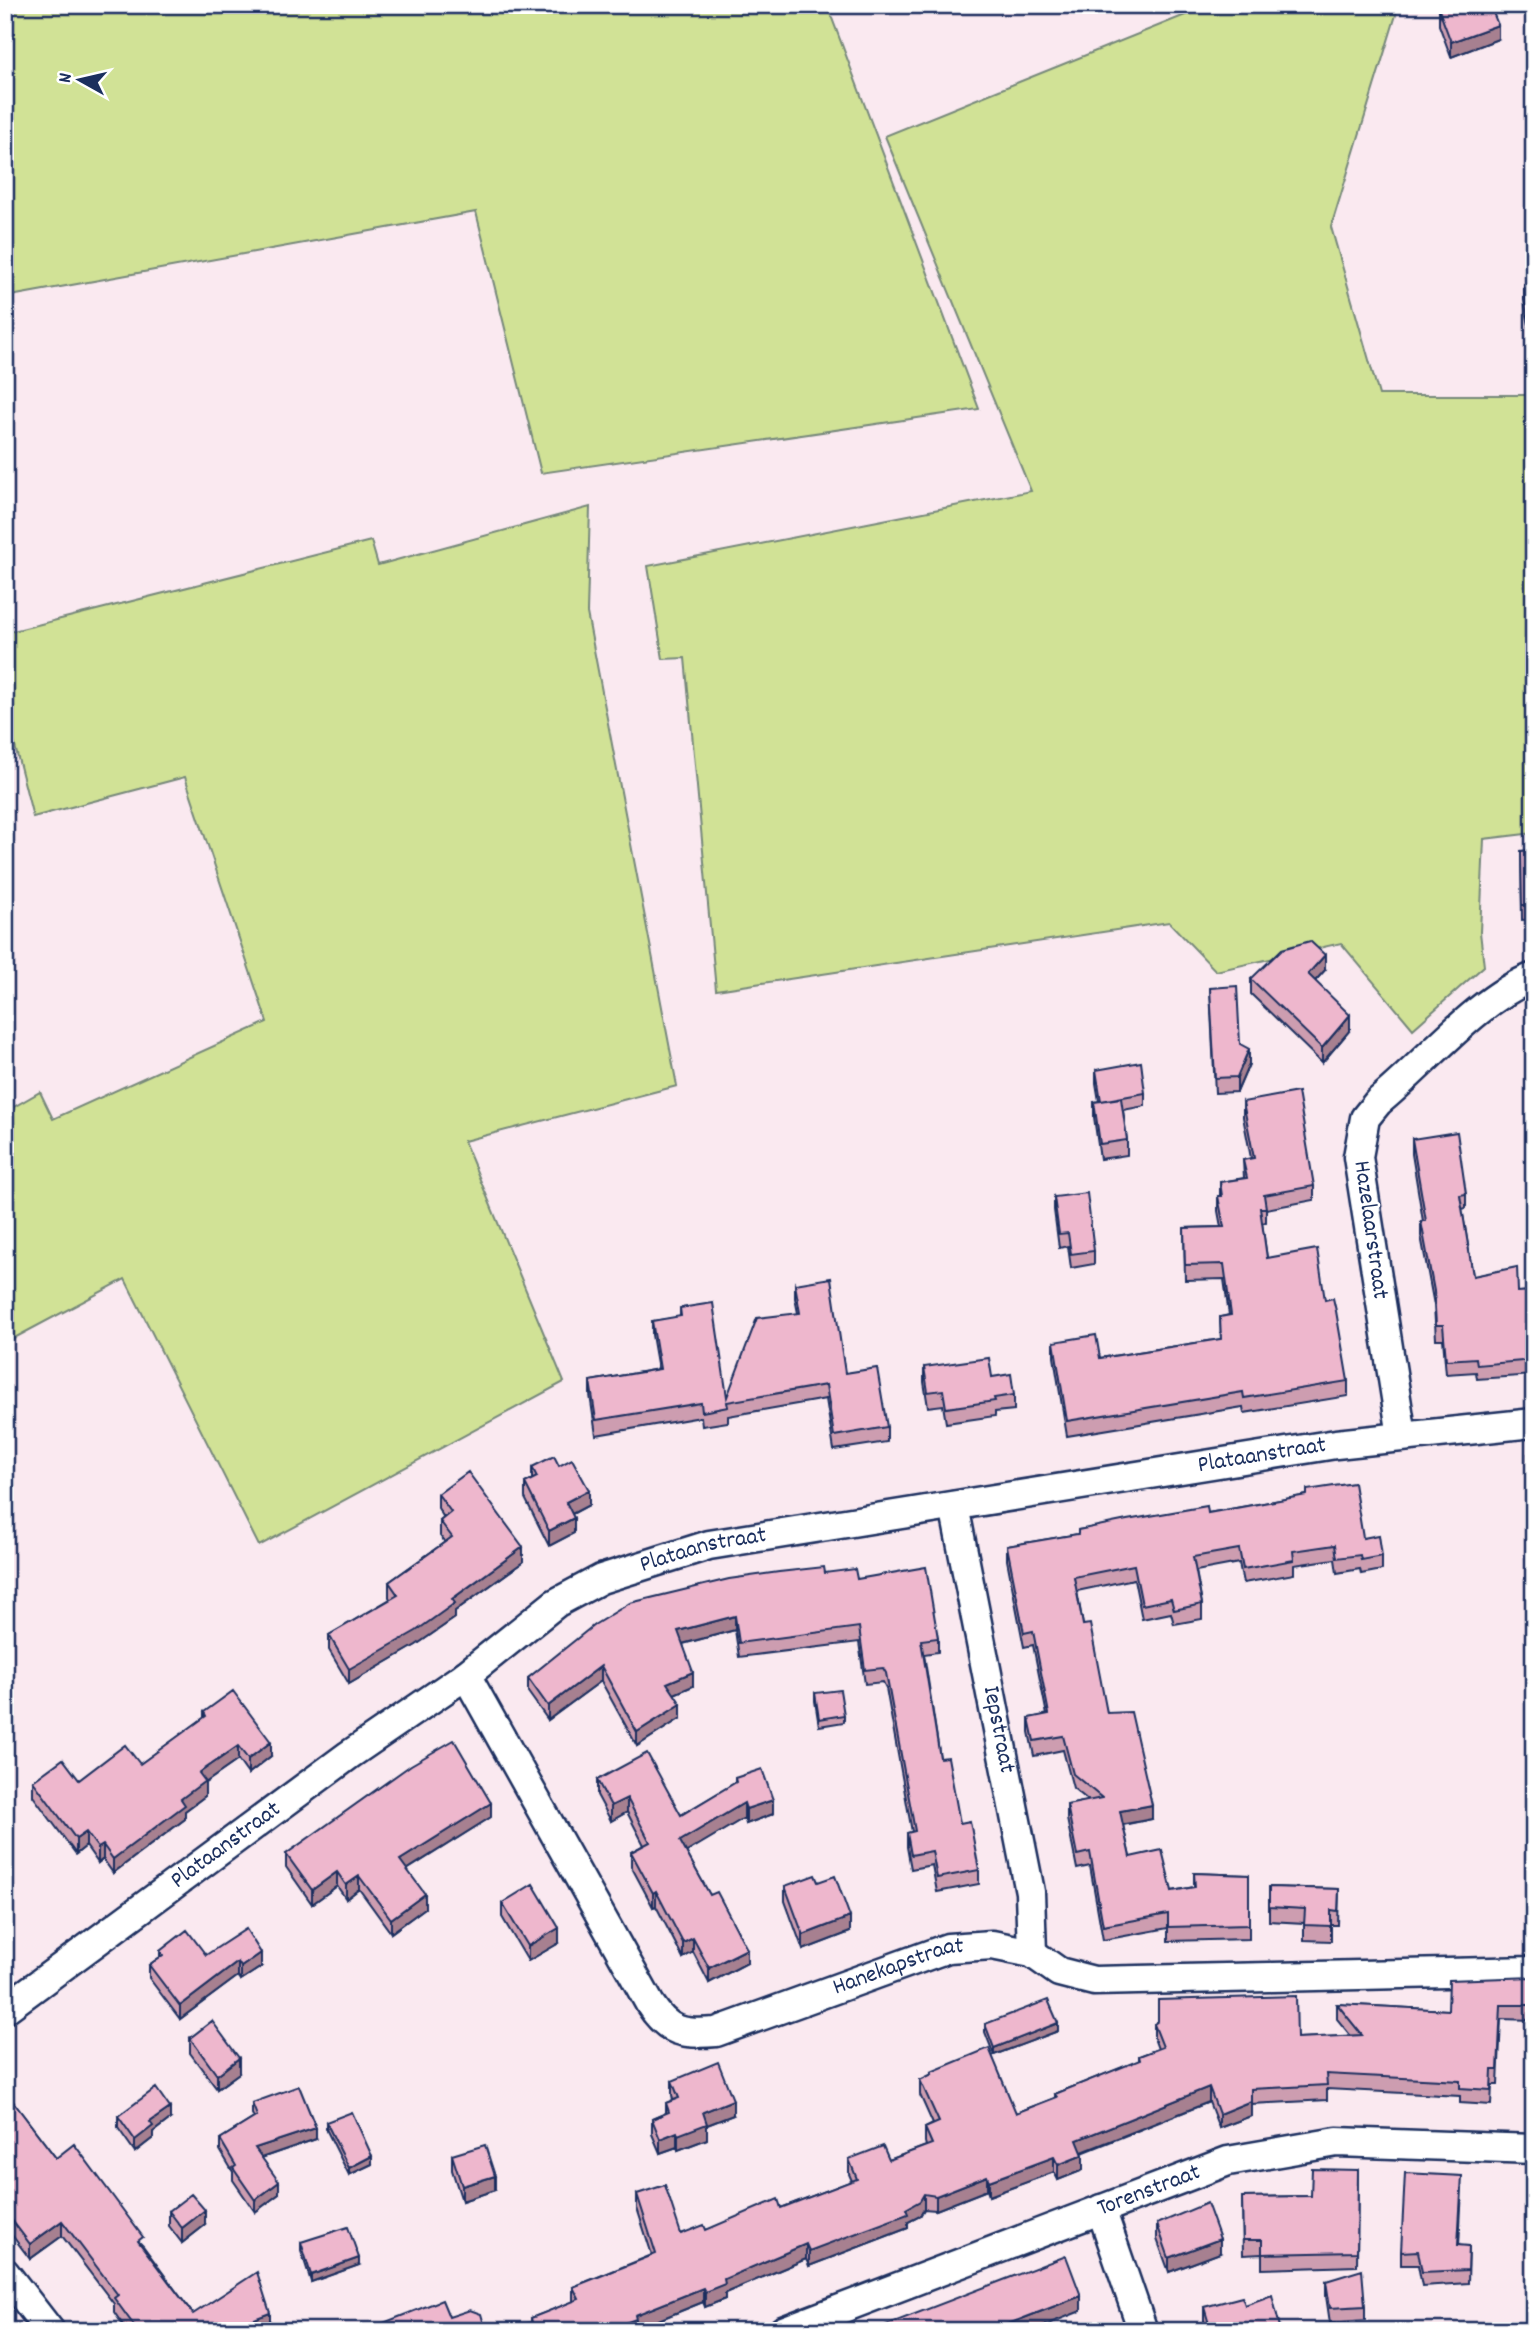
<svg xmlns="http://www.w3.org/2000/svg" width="1539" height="2336" viewBox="0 0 1539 2336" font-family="Dekko,sans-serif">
<rect width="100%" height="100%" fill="#fae9f0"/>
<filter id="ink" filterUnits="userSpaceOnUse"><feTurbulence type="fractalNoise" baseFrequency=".0143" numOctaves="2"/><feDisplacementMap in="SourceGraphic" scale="14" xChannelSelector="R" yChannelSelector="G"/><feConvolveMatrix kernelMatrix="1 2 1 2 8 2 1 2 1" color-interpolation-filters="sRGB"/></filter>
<g filter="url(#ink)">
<path fill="#d1e296" stroke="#76887a" stroke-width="2" d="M5,5H827L979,409L541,473L476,212L5,297Z
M1210,5H1399L1331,227L1379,395H1534V833L1484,839L1480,932L1484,966L1413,1029L1341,943L1216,971L1169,922L716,990L685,658L663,659L648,566L1031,491L885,136Z
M590,507L587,613L677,1086L464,1141L564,1382L259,1546L125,1279L5,1343V1112L40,1092L53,1119L267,1022L185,777L33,817L5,707V633L371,541L378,565Z"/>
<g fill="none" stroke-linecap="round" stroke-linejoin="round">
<g stroke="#1b2f5e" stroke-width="33">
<g id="minor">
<path d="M1402,1436L1358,1157L1365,1118L1378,1102C1425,1064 1478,998 1534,977"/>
<path id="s1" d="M954,1506L1030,1892L1032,1953"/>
<path id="s2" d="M466,1675L650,2004C668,2032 683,2035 716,2032L948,1948L992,1945L1032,1953L1059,1972L1094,1981L1534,1971"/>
<path id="s3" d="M5,2009L349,1755L466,1675L556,1603L601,1579L709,1545L1336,1444L1534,1423"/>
<path d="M1101,2209L1143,2331"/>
<path d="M5,2273L50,2331"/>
<path id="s4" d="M783,2331L1228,2161L1337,2142L1534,2149"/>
</g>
</g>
<use href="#minor" stroke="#fff" stroke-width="28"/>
</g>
<path fill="#cd9db0" stroke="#1b2f5e" stroke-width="2" d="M1439,10L1498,39L1451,57L1439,25Z
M1534,284V336H1531L1524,300V285Z
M1534,850V919L1522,920L1521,851Z
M1325,970L1315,981L1350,1030L1322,1063L1251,994V979Z
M1210,988L1249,1064L1237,1092L1215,1093Z
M1096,1070L1145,1093V1106L1123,1110L1127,1140V1155L1100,1159L1094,1117V1102L1099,1101L1096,1083Z
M1243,1102L1314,1186V1200L1266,1209V1222L1262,1223L1267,1258L1325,1300L1348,1381V1396L1244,1413L1243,1407L1067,1436L1054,1357V1342L1100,1358L1221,1339L1220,1317L1229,1315L1224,1279L1185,1280L1184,1228L1221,1227L1218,1211V1196H1220V1182L1244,1178L1243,1160L1251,1158L1243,1117Z
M1412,1139L1466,1194V1208L1462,1209L1473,1276L1518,1292L1534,1291V1375L1477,1379L1476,1372L1446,1374L1443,1339H1436L1434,1305L1421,1236V1221H1423L1412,1154Z
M1054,1197L1094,1251V1264L1071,1268L1068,1246L1059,1248L1054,1210Z
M795,1284L845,1373L887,1427V1442L834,1450L826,1399L728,1416V1422L702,1426L701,1417L596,1435L590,1395V1381L658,1369L652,1335V1321L680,1317V1308L727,1397L798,1313L795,1298Z
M924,1367L992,1377L1014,1395V1410L995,1412V1416L946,1423L943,1405L928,1407L924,1382Z
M1528,1454H1534V1525L1528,1469Z
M559,1466L589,1505L572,1514L574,1533L549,1546L525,1498V1483L532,1479V1467Z
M1307,1490L1363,1538L1382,1556V1570L1361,1574L1360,1569L1337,1573L1335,1559L1294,1565V1574L1243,1583L1239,1563L1196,1571L1202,1604V1619L1174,1624L1171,1613L1142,1619L1134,1579L1077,1591L1083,1625L1107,1713L1152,1819L1123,1825L1130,1857L1172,1891L1194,1887V1873L1249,1875V1939L1168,1941V1928L1103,1940L1090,1866L1077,1869L1067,1819V1805L1089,1801L1073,1788L1063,1750L1034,1756L1029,1732V1718L1047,1715L1033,1645L1024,1647L1007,1560V1546L1078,1534V1530L1208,1513L1307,1495Z
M438,1494L523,1562L455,1611V1618L416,1645L349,1684L329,1650V1635L390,1599L389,1597V1582L445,1542L440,1536V1521L444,1518L438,1508Z
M825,1573L857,1579L938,1638V1652L924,1654L940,1758L960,1823L979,1870V1884L937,1892L932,1865L911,1869L907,1847V1833L912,1832L886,1688L883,1682L865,1684L859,1642L739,1657L735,1630L683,1644L693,1686L674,1694L681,1718L637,1746L601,1681L548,1720L528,1692V1678Z
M815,1693L844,1715V1722L819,1726L815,1701Z
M204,1712L271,1756L248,1774L238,1760L205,1783V1796L185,1811V1819L113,1873L103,1859L98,1863L86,1846L76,1854L33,1796V1781L79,1780L140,1764L204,1718Z
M735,1778L773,1814L746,1824L744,1818L686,1852L747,1963L709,1983L693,1952L683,1958L656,1906L653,1907L631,1866V1852L644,1845L627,1812L611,1821L597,1795V1780L681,1815L735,1783Z
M491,1817L407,1870L425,1908L391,1933L359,1889L346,1899L337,1886L312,1904L286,1867V1854Z
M818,1882L850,1932L803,1950L785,1901V1886Z
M1269,1887L1339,1889L1338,1925H1331V1941L1304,1940V1923L1269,1921Z
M502,1903L559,1943L528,1961L502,1917Z
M160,1951L206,1955L261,1967L241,1980L238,1976L180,2019L149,1978V1965L160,1957Z
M1534,1977V2020L1501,2019L1498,2085H1492L1491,2105L1460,2103V2096L1327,2089V2100L1251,2104V2116L1219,2128L1209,2102L1082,2153L1083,2170L1058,2180L1054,2172L989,2196L987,2190L936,2210L924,2209L920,2216L908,2222V2228L809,2266L806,2259L725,2293V2299L705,2307L703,2302L636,2329V2331L531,2322V2318L573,2302V2287L652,2255L637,2208V2194L681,2234L706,2230L781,2208L852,2181L849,2174V2159L889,2160L926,2146L925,2142V2128L933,2124L920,2095V2080L931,2075V2072L1016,2113L1055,2098V2094L1139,2061V2056L1158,2049L1154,2038V2024L1297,2038L1351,2036L1337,2019V2004L1448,2010Z
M985,2024L1058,2031L994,2055L985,2032Z
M190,2038L239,2073L217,2089L190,2053Z
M672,2081L733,2115L707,2125V2139L678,2150L677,2147L660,2153L652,2134V2119L666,2113V2103L673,2100L672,2095Z
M5,2091L56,2158L143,2246L193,2314L270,2328L263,2331H127L114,2312V2304L62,2236L30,2259L5,2226Z
M252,2103L316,2139L261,2158L279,2194L255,2212L233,2180V2172L220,2150V2139L254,2118L252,2114Z
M118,2116L170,2119L153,2132V2138L135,2152L118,2128Z
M326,2122L372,2164L349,2175L326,2129Z
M452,2155L495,2190L462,2201L452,2170Z
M1358,2170L1357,2266L1262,2269V2254L1243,2255L1242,2197L1311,2196Z
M1462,2189L1459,2246H1469L1468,2283L1422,2286L1418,2265H1401V2252Z
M169,2211L205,2225L182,2243L169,2226Z
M1157,2224L1220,2253L1169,2272L1157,2239Z
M301,2242L359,2265L311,2282L301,2250Z
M1326,2281L1365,2306V2320L1330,2323L1326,2296Z
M1245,2305L1281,2331H1206L1204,2324V2307Z"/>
<path fill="#a78090" stroke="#1b2f5e" stroke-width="2" d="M1498,25V39L1451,57V42Z
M1325,955V970L1308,989V974Z
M1350,1015V1030L1322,1063V1048Z
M1249,1049V1064L1237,1092V1077Z
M589,1490V1505L566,1517V1502Z
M574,1518V1533L549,1546V1531Z
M523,1547V1562L455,1611V1618L416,1645L349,1684V1669L452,1599Z
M735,1616V1630L678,1645V1631Z
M601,1666V1681L548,1720V1706Z
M693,1672V1686L667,1697V1683Z
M681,1704V1718L637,1746V1732Z
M271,1742V1756L248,1774V1759Z
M238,1746V1760L205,1783V1796L185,1811V1819L113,1873V1859L181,1799L199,1773Z
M627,1798V1812L611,1821V1806Z
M773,1800V1814L746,1824V1809Z
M491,1803V1817L400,1874V1860Z
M744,1803V1818L680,1856V1841Z
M1152,1805V1819L1120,1825V1811Z
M86,1832V1846L76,1854V1839Z
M103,1845V1859L98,1863V1848Z
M337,1872V1886L312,1904V1890Z
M359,1876V1889L346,1899V1885Z
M656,1891V1906L653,1907V1893Z
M425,1894V1908L391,1933V1919Z
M850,1917V1932L803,1950V1935Z
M559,1928V1943L528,1961V1946Z
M693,1938V1952L683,1958V1943Z
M747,1949V1963L709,1983V1968Z
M261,1953V1967L241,1980V1967Z
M238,1962V1976L180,2019V2006Z
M1058,2023V2031L994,2055V2048Z
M239,2058V2073L217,2089V2075Z
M1209,2087V2102L1077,2154V2140Z
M733,2100V2115L707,2125V2139L678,2150V2135L703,2112Z
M1251,2101V2116L1219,2128V2114Z
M170,2108V2119L153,2132V2138L135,2152V2140L150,2122Z
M316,2128V2139L255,2160V2148Z
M677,2132V2147L660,2153V2139Z
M1083,2155V2170L1058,2180V2165Z
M372,2156V2164L349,2175V2168Z
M1054,2157V2172L989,2196V2181Z
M495,2176V2190L462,2201V2186Z
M987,2176V2190L936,2210V2196Z
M279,2182V2194L255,2212V2200Z
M924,2194V2209L920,2216L908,2222V2228L809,2266V2251L906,2209Z
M205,2210V2225L182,2243V2228Z
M62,2221V2236L30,2259V2244Z
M1220,2239V2253L1169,2272V2258Z
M806,2244V2259L725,2293V2299L705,2307V2292L724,2279Z
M359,2258V2265L311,2282V2275Z
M703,2288V2302L636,2329V2331H603L635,2315Z
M1081,2296V2311L1030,2331H990Z
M270,2313V2328L263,2331H222Z"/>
<path fill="#eeb7cd" stroke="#1b2f5e" stroke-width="2" d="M1452,5H1490L1498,25L1451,42L1439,10Z
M1534,284V321H1531L1524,285Z
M1534,850V905H1522L1521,851Z
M1310,941L1325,955L1308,974L1350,1015L1322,1048L1251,979L1282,949Z
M1237,986L1240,1044L1249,1049L1237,1077L1215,1078L1210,988Z
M1141,1062L1145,1093L1101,1101L1096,1070Z
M1298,1092L1314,1186L1264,1195L1266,1208H1260L1267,1258L1317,1249L1325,1300L1333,1298L1336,1311L1348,1381L1244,1398L1243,1392L1067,1421L1054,1342L1096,1335L1100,1358L1221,1339L1220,1317L1231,1315L1224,1264L1185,1265L1184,1228L1224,1227L1218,1196H1222L1220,1182L1247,1178L1243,1160L1254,1158L1243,1102Z
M1121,1098L1127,1140L1100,1144L1094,1102Z
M1457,1132L1466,1194L1460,1195L1473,1276L1517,1267L1518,1292L1534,1291V1360L1477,1365L1476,1358L1446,1360L1443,1325H1436L1434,1291L1421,1221H1426L1412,1139Z
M1087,1193L1094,1251L1071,1254L1068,1233L1059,1234L1054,1197Z
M831,1278L845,1373L877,1368L887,1427L834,1436L826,1385L727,1402L728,1407L702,1412L701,1403L596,1420L590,1381L660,1369L652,1321L681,1316L680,1308L713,1303L727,1397L757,1318L800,1313L795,1284Z
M989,1358L992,1377L1011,1374L1014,1395L994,1398L995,1401L946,1408L943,1390L928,1392L924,1367Z
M1528,1454H1534V1511Z
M554,1456L559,1466L572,1459L589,1490L566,1502L574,1518L549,1531L525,1483L537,1477L532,1467Z
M468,1472L523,1547L452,1599L455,1603L416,1631L349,1669L329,1635L398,1595L389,1582L452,1537L440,1521L451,1512L438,1494Z
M1354,1483L1363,1538L1379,1535L1382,1556L1361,1560L1360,1555L1337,1558L1335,1545L1293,1551L1294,1560L1243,1569L1239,1549L1193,1557L1202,1604L1174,1610L1171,1599L1142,1605L1134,1565L1074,1577L1083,1625L1090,1624L1107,1713L1131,1712L1152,1805L1120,1811L1130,1857L1162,1850L1172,1891L1195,1887L1194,1873L1249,1875V1925L1168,1927V1914L1103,1926L1090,1852L1077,1855L1067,1805L1102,1798L1073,1774L1063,1736L1034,1741L1029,1718L1049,1714L1033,1631L1024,1633L1007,1546L1078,1534V1530L1127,1520L1207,1506L1208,1513L1307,1495V1490Z
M824,1567L825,1573L855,1569L857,1579L926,1567L938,1638L921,1640L940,1758L948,1757L960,1823L970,1821L979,1870L937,1878L932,1851L911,1855L907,1833L915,1831L886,1673L883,1668L865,1670L859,1627L739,1643L735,1616L678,1631L693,1672L667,1683L681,1704L637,1732L601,1666L548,1706L528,1678L594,1625L630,1603L729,1579L779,1572Z
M840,1690L844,1715L819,1719L815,1693Z
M233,1691L271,1742L248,1759L238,1746L199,1773L205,1781L181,1799L185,1805L113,1859L103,1845L98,1848L86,1832L76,1839L33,1781L63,1759L79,1780L125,1745L140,1764L206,1716L204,1712Z
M454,1740L491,1803L400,1860L425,1894L391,1919L359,1876L346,1885L337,1872L312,1890L286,1854L411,1765Z
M647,1753L681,1815L736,1782L735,1778L762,1769L773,1800L746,1809L744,1803L680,1841L710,1895L717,1892L747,1949L709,1968L693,1938L683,1943L656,1891L653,1893L631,1852L650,1842L627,1798L611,1806L597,1780Z
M815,1875L818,1882L835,1876L850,1917L803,1935L785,1886Z
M533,1884L559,1928L528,1946L502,1903Z
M1269,1887L1339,1889L1338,1911L1331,1910V1926L1304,1925L1305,1909L1269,1907Z
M246,1929L261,1953L241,1967L238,1962L180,2006L149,1965L163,1955L160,1951L187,1930L206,1955Z
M1534,1977V2005H1501L1498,2070H1492L1491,2090L1460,2088V2081L1326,2074L1327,2085L1251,2089V2101L1219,2114L1209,2087L1077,2140L1083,2155L1058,2165L1054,2157L989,2181L987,2176L936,2196L924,2194L920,2201L906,2209L908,2214L809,2251L806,2244L724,2279L725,2284L705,2292L703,2288L635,2315L636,2319L603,2331H501L532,2322L531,2318L579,2299L573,2287L656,2254L637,2194L665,2185L681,2234L704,2225L706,2230L778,2199L781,2208L857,2179L849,2159L883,2146L889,2160L932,2144L925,2128L939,2122L920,2080L932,2074L931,2072L989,2048L1016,2113L1057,2097L1055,2094L1140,2060L1139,2056L1163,2047L1154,2024L1158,2021V2000L1296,1996L1297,2038L1362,2035L1337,2004L1448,2010L1449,1980Z
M1048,2000L1058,2023L994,2048L985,2024Z
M212,2021L239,2058L217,2075L190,2038Z
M718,2062L733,2100L703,2112L707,2124L678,2135L677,2132L660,2139L652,2119L669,2112L666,2103L679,2098L672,2081Z
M299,2086L316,2128L255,2148L279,2182L255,2200L233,2168L236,2166L220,2139L257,2116L252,2103Z
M156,2088L170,2108L150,2122L153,2126L135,2140L118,2116Z
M5,2091L56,2158L74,2144L143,2237L138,2241L193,2314L257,2272L270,2313L222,2331H138L114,2298L118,2295L62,2221L30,2244L5,2211V2184L7,2183L5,2180Z
M352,2112L372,2156L349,2168L326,2122Z
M485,2145L495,2176L462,2186L452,2155Z
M1312,2169L1358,2170L1357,2252L1262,2254V2240H1243L1242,2197L1311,2196Z
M1405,2173L1462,2176L1458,2245L1469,2246L1468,2270L1422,2272L1418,2251L1401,2252Z
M191,2194L205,2210L182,2228L169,2211Z
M1207,2203L1220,2239L1169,2258L1157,2224Z
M348,2227L359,2258L311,2275L301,2242Z
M1066,2256L1081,2296L990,2331H888L886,2325Z
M1362,2270L1365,2306L1330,2308L1326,2281Z
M1272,2295L1281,2331H1211L1204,2307L1242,2297L1245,2305Z
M442,2300L449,2317L470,2310L481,2314L486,2331H363Z"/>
</g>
<g text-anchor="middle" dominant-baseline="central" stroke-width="5" stroke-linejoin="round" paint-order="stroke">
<g font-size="24" fill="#1b2f5e" stroke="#fff">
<text transform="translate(1370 1230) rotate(82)">Hazelaarstraat</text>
<text stroke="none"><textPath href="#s3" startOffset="1409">Plataanstraat</textPath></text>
<text stroke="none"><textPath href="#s3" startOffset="842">Plataanstraat</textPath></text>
<text stroke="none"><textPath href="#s1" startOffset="228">Iepstraat</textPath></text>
<text stroke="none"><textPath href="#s3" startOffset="275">Plataanstraat</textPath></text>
<text stroke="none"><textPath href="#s2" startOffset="648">Hanekapstraat</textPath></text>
<text stroke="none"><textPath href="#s4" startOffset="392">Torenstraat</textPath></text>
</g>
</g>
<rect width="1539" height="2336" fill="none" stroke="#fff" stroke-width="28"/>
<rect x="14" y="14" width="1511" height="2308" fill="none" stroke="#1b2f5e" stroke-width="2.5" filter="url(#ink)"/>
<g transform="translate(80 80) rotate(278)" stroke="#ffffff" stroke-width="5" paint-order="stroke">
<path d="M0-5L12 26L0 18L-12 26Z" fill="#1b2f5e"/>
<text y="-10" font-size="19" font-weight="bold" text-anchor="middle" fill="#1b2f5e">N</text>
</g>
</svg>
